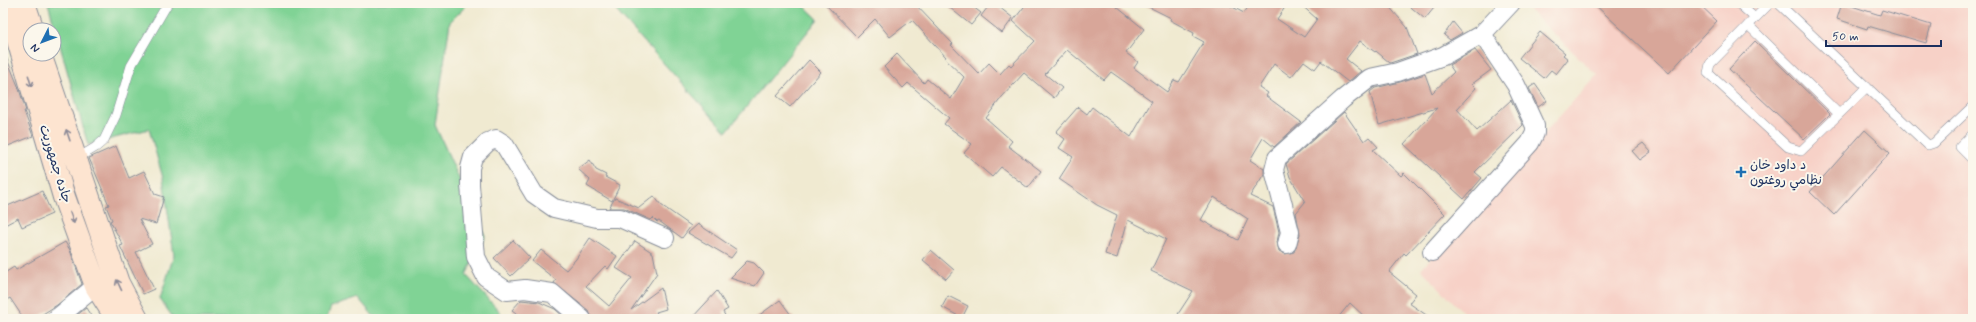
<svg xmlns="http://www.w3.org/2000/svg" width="1976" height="322" viewBox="0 0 1976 322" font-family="Mynerve,'Playpen Sans Arabic',sans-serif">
<rect width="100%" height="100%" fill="#fbf7ec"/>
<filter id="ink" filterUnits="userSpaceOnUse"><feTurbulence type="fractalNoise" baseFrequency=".025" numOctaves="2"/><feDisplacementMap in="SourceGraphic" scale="8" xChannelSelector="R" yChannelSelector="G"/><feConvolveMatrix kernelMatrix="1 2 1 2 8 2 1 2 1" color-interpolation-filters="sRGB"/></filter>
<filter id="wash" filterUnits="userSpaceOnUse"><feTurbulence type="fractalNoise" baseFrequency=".012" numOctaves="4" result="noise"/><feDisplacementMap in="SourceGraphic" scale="16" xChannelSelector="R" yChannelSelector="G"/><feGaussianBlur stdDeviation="0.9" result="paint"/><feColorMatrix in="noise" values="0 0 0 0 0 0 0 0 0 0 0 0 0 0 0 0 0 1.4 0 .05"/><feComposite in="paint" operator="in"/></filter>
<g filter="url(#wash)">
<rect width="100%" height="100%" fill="#f0ead1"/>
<path fill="#f7d1c7" d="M1536,3H1973V319H1470L1421,269L1597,75L1529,10Z"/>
<path fill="#80d395" stroke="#4e817a" d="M48,3H469L450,22L435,125L485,236L466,275L501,313L497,319H376L358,298L331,307L326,319H174L160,299L174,255L163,178L149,129L88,145Z
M609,3H801L818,19L726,132Z"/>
<g id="blocks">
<path fill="#d8a699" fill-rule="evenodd" d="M824,3H914L953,44L951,45L979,74L989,63L1000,74L1009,64L1011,66L1035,41L1013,21L1027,3H1112L1144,29L1126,53L1138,62L1134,68L1167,92L1174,80L1179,82L1204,42L1193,36L1194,33L1170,20L1171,18L1141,3H1225L1244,13L1251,3H1288L1277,19L1304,37L1317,19L1299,3H1386L1407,27L1417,54L1390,63L1376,51L1375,52L1360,41L1346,59L1361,71L1348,82L1321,61L1315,69L1304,61L1291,77L1274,64L1259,87L1268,93L1266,96L1301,122L1274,147L1263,138L1250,160L1264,169V174L1250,196L1273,207L1279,232L1277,242L1279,251L1285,254L1294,252L1300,234L1296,213L1305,202L1290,177L1286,164L1344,112L1364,141L1369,137L1378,147L1373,150L1401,176L1404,173L1445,214L1406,255L1404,253L1389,272L1416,294L1409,303L1432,319H1367L1350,303L1337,319H1186L1178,314L1193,291L1151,271L1166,239L1128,220L1117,258L1105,254L1117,215L1097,205L1059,179L1073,157L1059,148L1065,139L1056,132L1078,107L1087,114L1092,107L1131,137L1152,101L1111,72L1104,80L1067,50L1045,74L1062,88L1054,98L1024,73L1002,97L986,118L1012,141L1008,146L1041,171L1028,188L1001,167L992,177L964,153L972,144L944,124L949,118L908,83L903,88L884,67L897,54L924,83L927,79L951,99L964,77L944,58L946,57L912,20L890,37L875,19L857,37ZM1214,197L1248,219L1238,240L1201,220Z
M944,3H968L981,13L971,25Z
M991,3H994L1013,18L1002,33L981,16Z
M1406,3H1438L1425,19Z
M1593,3H1698L1717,21L1669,73Z
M1842,3L1880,15L1882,10L1931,25L1926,43L1868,26L1867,29L1837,19Z
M1453,22L1462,33L1450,40L1444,35Z
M1540,32L1565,53L1563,55L1568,59L1556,74L1551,70L1544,78L1519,58Z
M1755,41L1830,114L1804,139L1729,69Z
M3,49L18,86L26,111H24L33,136L3,148Z
M1475,50L1491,70L1472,84L1476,88L1457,109L1477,131L1511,100L1523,125L1475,172L1482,178L1464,199L1404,144L1437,108L1379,125L1370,92L1375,88L1400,82L1425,74L1432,93L1454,72L1449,65Z
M809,60L821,72L790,107L777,96Z
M1535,84L1547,101L1538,107L1529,88Z
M1865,130L1890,153L1834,215L1810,192Z
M1643,143L1651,152L1640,160L1632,151Z
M116,146L129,178L144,171L155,194L164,197L156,224L139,219L152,244L136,252L154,289L143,294L120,246L123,245L110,221L112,220L106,206L109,205L89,158Z
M590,160L596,170L606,175L605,177L620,185L612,201L587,186L590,180L578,169Z
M42,191L52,214L22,227L18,218L3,226V208Z
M654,196L661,205L691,226L682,238L659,221L657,222L653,218L651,220L624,208H609L615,198L639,208Z
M698,224L737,250L731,258L688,233Z
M590,238L617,256L608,269L605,266L586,286L609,306L632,278L616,268L635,241L653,253L657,273L631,310L661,288L666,309L656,312L661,319H592L589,311L554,283L556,280L532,261L541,250L566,270L576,259Z
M513,240L530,258L511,276L494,258Z
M65,242L70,250L82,284L57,305L35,319H24L10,298L3,302V274L14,267L16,270Z
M931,250L954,270L946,279L923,260Z
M747,261L754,263L764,273L755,286L730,278Z
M717,291L728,309L723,312L727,319H691Z
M948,296L968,306L962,318L942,307Z
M521,300L539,302L555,309L566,319H524L512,310Z
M780,300L794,319H754Z
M86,308L93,319H72Z"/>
</g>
</g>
<g filter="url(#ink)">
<use href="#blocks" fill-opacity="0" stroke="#868c98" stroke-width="1"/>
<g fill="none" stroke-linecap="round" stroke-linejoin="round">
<g stroke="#868c98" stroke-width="10">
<path id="service" d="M1738,3L1755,18
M1770,3L1710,64L1708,73L1788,147L1801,151L1867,87
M1778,3L1928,145L1934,143L1973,106
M1748,25L1839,114
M1973,134L1960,147L1973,160
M76,159L96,147L104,140L116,115L131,66L168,3"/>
</g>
<g stroke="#868c98" stroke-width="20">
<path id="minor" d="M1287,244L1290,232L1274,170L1277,158L1343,99L1370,78L1398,72L1443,56L1482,34L1511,3
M1432,252L1530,143L1535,133V126L1516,85L1482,34
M56,319L96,286
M582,319L552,293L525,289L507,291L486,277L476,257L470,185V168L473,157L488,142L496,139L504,144L534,194L554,208L597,218H620L665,238"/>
</g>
<g stroke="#868c98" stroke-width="24">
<path id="secondary" d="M7,3L64,197L96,286L117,319
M24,3L33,30
M40,54L118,283L137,319"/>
</g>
<use href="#service" stroke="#fff" stroke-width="9"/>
<use href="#minor" stroke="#fff" stroke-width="18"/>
<use href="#secondary" stroke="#fde4d0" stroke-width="22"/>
</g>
<defs><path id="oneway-shaft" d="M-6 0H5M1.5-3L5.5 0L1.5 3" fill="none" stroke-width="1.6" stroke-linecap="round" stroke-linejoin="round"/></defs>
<g stroke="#8c8a97">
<use href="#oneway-shaft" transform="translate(30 81) rotate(74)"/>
<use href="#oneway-shaft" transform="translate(68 135) rotate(-109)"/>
<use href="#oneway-shaft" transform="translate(72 218) rotate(70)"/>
<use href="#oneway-shaft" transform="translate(119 285) rotate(-115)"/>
</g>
</g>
<path fill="#1f6fb2" stroke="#fbf7ec" stroke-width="1.5" d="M1739 166h4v4h4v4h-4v4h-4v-4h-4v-4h4z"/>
<g text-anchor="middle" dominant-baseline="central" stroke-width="4" stroke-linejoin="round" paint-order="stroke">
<g font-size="13" fill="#1b2f5e" stroke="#fbf7ec">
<text transform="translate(55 164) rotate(73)">جاده جمهوریت</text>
</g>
<g font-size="13" fill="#1b2f5e" stroke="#fbf7ec" text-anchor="start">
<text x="1750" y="165">د داود خان<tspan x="1750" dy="15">نظامي روغتون</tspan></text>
</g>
</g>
<rect width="1976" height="322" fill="none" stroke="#fbf7ec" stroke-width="16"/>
<g transform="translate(42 42) rotate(228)"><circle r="19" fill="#fbf7ec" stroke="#a1a7b3"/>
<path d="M0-3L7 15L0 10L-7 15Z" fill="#1f6fb2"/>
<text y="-6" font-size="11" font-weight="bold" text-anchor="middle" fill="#1b2f5e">N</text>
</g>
<path d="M1826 40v6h115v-6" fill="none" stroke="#1b2f5e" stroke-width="2"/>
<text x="1832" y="40" font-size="12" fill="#1b2f5e" stroke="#fbf7ec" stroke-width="3" paint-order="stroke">50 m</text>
</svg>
